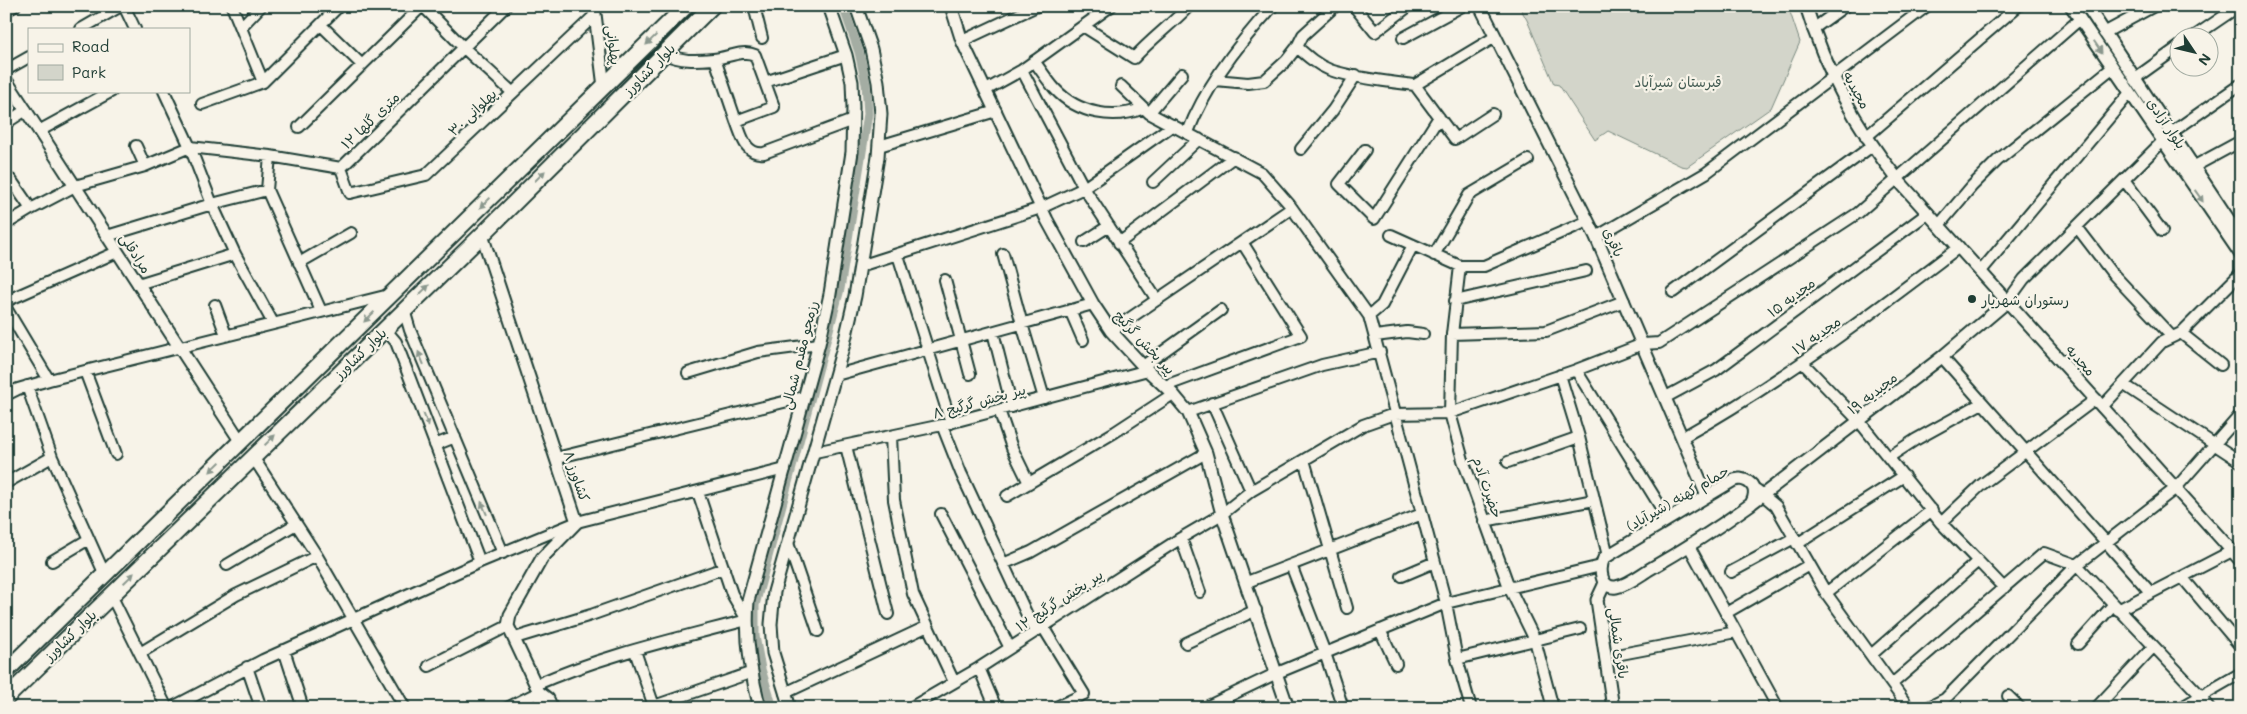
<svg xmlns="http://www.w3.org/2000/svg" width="2247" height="714" viewBox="0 0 2247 714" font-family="Mali,'Playpen Sans Arabic',sans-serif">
<rect width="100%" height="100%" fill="#f7f3e8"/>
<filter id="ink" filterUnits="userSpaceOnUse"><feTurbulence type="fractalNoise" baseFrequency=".02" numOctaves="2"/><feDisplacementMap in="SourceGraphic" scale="10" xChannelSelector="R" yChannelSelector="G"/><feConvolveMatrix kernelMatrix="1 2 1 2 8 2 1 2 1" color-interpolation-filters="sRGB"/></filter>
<g filter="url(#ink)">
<path fill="#d3d5ca" stroke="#79897f" d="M1519,6H1788L1800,42L1771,108L1687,167L1681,166L1608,131L1595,140L1559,85L1554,84L1527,20Z"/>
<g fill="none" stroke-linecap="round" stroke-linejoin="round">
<path stroke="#a4ada3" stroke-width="9" d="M773,708L761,669L755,636V605L840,289L868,114L866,84L859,52L843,6"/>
<g stroke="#1f3d34" stroke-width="14">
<path id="minor" d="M124,6L135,29
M232,6L263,82
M423,6L464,48L512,92
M754,6L762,38
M1354,6L1375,32L1409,6
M6,11L15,6
M321,25L362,65
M1083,26L1134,58C1151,39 1171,25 1189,6
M241,27L261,6
M81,29L121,6
M1813,29L1845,6
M2104,33L2154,6
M1403,38L1462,6
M2192,38L2239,6
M962,41L1037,6
M1297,47C1307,56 1317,65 1330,70C1353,78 1390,82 1415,85L1455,139L1493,114
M664,54C682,61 694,61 713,59C727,58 743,49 755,55L774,107L736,121L715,59
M1034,61C1041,70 1047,80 1055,89C1078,114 1114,120 1144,108
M6,70L29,57
M1022,70L1084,188L1157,300
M2134,79L2180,46
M1215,80L1248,83L1264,81L1286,61L1297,47L1303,35L1335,6
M765,82L846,55
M1415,85L1495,37
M1121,86L1149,113L1262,173L1289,204L1369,316L1446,603L1457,659L1471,708
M986,90L1022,70L1111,6
M164,91L190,147L212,204L235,254L273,323
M202,104L263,82L339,6
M1149,113L1182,74
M736,121C742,136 745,155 764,153L853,120
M6,123L26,110
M299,127L422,6
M39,131L112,91
M1188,132C1206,85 1239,43 1273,6
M1866,137L2018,6
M136,146L145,166
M879,146L996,111
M1301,149L1333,110L1356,75
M1365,150L1339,184L1374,219L1439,117
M270,156L267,190L321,311
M2193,167L2241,141
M341,168L350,193L426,175L595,15
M11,180L31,209
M2125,181L2162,231
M1153,182L1199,139
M6,224L31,209L75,186L145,166L190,147L270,156L341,168L506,6
M1939,225L1972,186L1998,160L2112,68
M2077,227L2113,274L2172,337
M1391,235L1460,266H1484L1588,221
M107,236L212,204L267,190
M1596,237L1706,173L1927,6
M1084,242L1109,226
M1119,243L1234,157
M1003,254L1022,324L1044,398
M898,255L951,423
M1434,255L1469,195L1528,160
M299,263L351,233
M860,266L1041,208L1084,188L1173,125
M1460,266L1452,334L1450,413L1463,460L1509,587L1535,640L1553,708
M1981,271L2129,94
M945,280L970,374
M138,284L235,254
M1673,292L1872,146
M6,301L117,252
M1455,301L1586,271
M2008,301L2024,279L2171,133L2241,84
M215,305L226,335
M6,308L49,380
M404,310L410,330L503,553
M1070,310L1083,340
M1369,316L1382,305L1413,245
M385,329L396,342L480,562
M1111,331L1292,208
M993,332L1012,407
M2181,333L2221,365
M1452,334L1546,331L1624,301
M1375,336L1407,332L1423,334
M1942,357L2151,593
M1802,362L1859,421L1941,523L1978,561L1871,655
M1143,366L1221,310
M1576,370L1668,519
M85,371L116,454
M688,373L758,352L819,344
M836,375L1093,304
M1560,375L1579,437L1608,556
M2123,384L2241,462
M27,386L52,457L105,575
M1165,386L1301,336L1242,242
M6,395L18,389L49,380L389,295
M1666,397L1716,370L1928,213
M1212,403L1251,491
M2102,407L2162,342L2181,333L2241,273
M999,410L1012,448L1029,483
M1188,412L1322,365L1380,352
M942,425L961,473L1035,632
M891,436L894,500L913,594L954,682
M1683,437C1781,382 1870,315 1959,247
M435,445L455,437
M846,446L888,614
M815,452L942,425L1148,370
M253,457L317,556L405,708
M1889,457L1915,440L1982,403
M556,458L804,397
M1304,460L1347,608
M1508,462L1579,437
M6,483L52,457
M1757,490L1776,506L1826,593L1909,708
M1007,496L1115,432L1173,394
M941,514L1010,648
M1484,521L1594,500
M1941,523L1981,485L2096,399
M1181,538L1200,592
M788,543L818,631
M1797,544L1904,476
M1689,546L1778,708
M52,561L89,539
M1978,561L2004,588
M1003,564L1031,552L1206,453
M227,565L296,524
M1291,565L1325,653L1343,708
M1731,572L1794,538
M1402,576L1435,562
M2182,577L2241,647
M1247,582L1422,514
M1826,593L1932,510
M111,595L167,708
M2118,610L2232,551
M1726,613L1809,565
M1043,627L1084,694L1054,708
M1380,630L1396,664
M515,638L591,615L724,568
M1186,643L1256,610
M2078,644L2113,605
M284,650L303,708
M635,651L654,706
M140,653L236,595L317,556
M1616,655L1736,632
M1457,659L1580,629
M429,666L508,626
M247,667L261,708
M979,668L996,708
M1892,684L2044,553L2077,565L2200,695L2209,708
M535,685C603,655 676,639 747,620L732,594L698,492
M785,693L928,626
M2008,696L2020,708
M171,708L263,660L480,562L577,522L785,469
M507,708L539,692
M648,708L750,673
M910,708L979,668L1181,538L1222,514L1251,491L1363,425L1394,414L1450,413L1576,370L1643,344L1659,343L1858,213L2080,19
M1204,708L1277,673L1446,603L1601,566
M1927,708L1945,699L2077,565L2176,488L2241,414
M2096,708L2153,647
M2180,708L2241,673"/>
</g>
<g stroke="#1f3d34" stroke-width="15">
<path id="tertiary" d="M594,6L604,87
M951,6L962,41L1047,220L1093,304L1111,331L1143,366L1173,394L1188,412L1206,453L1222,514L1288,708
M1480,6L1596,237L1707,496
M1806,6C1826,72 1856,126 1898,180L2241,561
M2071,6L2241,255
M2087,6L2241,238
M6,80L241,442
M482,235L577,522L542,558L510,615L508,626L539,692L542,708
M1740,479C1754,481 1758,492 1751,504C1719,527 1685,549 1650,569C1640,575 1628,585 1616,587C1600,589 1599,568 1604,558L1734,480Z
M1752,503L1942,357L2008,301
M1605,583L1597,600L1613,708
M539,692L548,699L552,708
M760,708C750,672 745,638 748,601L819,344L830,294L852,152L853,107L852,82L846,55L829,6
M790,708L773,653L771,624L774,592L844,344L855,296L878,157L881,114L878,82L871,49L856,6"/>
</g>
<g stroke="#1f3d34" stroke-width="19">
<path id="primary" d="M6,671L686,6
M6,698L482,235L712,6"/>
</g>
<use href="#minor" stroke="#f7f3e8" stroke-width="10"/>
<use href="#tertiary" stroke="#f7f3e8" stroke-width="11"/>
<use href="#primary" stroke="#f7f3e8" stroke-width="15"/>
</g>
<defs><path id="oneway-solid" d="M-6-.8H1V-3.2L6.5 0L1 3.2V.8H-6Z" transform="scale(1.25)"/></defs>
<g fill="#8b988e">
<use href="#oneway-solid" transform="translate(651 40) rotate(136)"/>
<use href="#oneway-solid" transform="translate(2098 47) rotate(56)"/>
<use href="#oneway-solid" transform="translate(540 176) rotate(-45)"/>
<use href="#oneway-solid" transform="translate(2199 196) rotate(55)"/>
<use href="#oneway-solid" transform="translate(485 203) rotate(136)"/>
<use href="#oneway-solid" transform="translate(424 290) rotate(-44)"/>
<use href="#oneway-solid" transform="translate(369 317) rotate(136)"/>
<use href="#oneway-solid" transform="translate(421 358) rotate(-113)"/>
<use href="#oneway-solid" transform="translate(426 420) rotate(69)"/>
<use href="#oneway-solid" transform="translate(270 440) rotate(-44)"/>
<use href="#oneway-solid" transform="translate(215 467) rotate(136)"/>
<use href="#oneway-solid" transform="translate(484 508) rotate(-113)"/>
<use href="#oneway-solid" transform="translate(129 578) rotate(-44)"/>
</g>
</g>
<circle fill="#1f3d34" stroke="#f7f3e8" stroke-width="2" cx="1972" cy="299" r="5"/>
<g text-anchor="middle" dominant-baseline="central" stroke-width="4.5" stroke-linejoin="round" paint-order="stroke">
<g font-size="14" fill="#1f3d34" stroke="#f7f3e8">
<text transform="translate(614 45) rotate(83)">پهلوانی</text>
<text transform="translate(649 69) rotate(-45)">بلوار کشاورز</text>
<text transform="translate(1857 90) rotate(61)">مجیدیه</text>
<text transform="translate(472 112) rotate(-44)">پهلوانی ۳۰</text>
<text transform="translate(370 120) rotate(-44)">۱۲ متری گلها</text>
<text transform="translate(2167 123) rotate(56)">بلوار آزادی</text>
<text transform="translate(1614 242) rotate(66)">باقری</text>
<text transform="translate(136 253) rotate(57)">مرادقلی</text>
<text transform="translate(1791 297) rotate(-37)">مجدیه ۱۵</text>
<text transform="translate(1816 335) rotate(-35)">مجدیه ۱۷</text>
<text transform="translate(1145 342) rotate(47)">پیر بخش گرگیج</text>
<text transform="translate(360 353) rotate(-44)">بلوار کشاورز</text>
<text transform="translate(799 355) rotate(-76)">رزمجو مقدم شمالی</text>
<text transform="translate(2081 360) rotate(48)">مجدیه</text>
<text transform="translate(1872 393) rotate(-38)">مجیدیه ۱۹</text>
<text transform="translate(979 401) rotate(-15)">پیر بخش گرگیج ۸</text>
<text transform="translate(577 476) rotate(71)">کشاورز ۸</text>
<text transform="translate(1488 487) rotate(71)">حضرت آدم</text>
<text transform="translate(1677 498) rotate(-30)">حمام کهنه (شیرآباد)</text>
<text transform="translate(1059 600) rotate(-33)">پیر بخش گرگیج ۱۲</text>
<text transform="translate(70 635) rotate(-44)">بلوار کشاورز</text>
<text transform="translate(1619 643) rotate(82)">باقری شمالی</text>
</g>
<g font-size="14" fill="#435b52" stroke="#f7f3e8">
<text x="1678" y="81">قبرستان شیرآباد</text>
</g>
<g font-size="14" fill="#1f3d34" stroke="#f7f3e8" text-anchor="start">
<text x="1982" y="299">رستوران شهریار</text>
</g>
</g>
<rect width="2247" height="714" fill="none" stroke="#f7f3e8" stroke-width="25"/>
<rect x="12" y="12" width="2222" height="689" fill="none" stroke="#1f3d34" stroke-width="2" filter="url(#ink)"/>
<rect x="28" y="28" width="162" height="65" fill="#f7f3e8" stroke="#a1aaa0"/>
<rect x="38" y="44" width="25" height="8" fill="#f7f3e8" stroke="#a1aaa0"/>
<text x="72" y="52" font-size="15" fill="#1f3d34">Road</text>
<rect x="38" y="65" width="25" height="15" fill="#d3d5ca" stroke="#a1aaa0"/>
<text x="72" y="78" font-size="15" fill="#1f3d34">Park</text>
<g transform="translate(2194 52) rotate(125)"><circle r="24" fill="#f7f3e8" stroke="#a1aaa0"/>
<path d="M0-4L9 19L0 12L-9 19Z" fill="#1f3d34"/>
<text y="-8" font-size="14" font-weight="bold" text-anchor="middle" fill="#1f3d34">N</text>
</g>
</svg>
